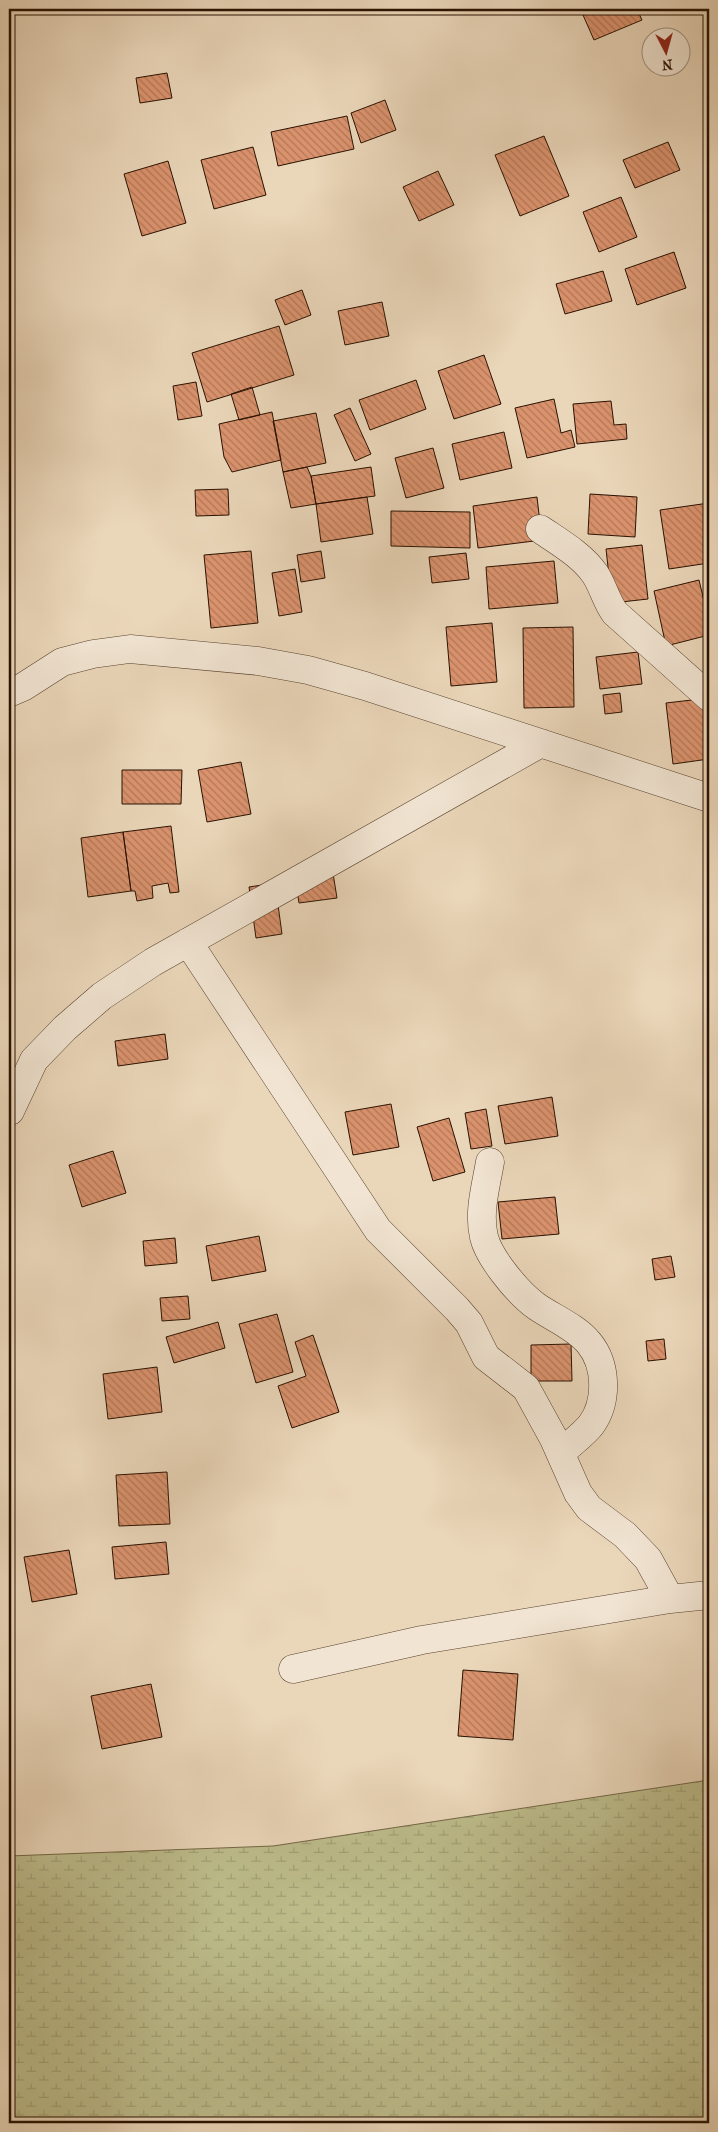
<svg xmlns="http://www.w3.org/2000/svg" width="718" height="2132" viewBox="0 0 718 2132" font-family="'IM FELL French Canon',serif">
<defs>
<pattern id="wetland-marsh" width="20" height="14" patternUnits="userSpaceOnUse" patternTransform="scale(1.25)"><rect width="20" height="14" fill="#bdbc8b"/><path d="M1 5h8M5 5V1M11 12h8M15 12V8" fill="none" stroke="#a2a176"/></pattern>
<pattern id="building-back-hatch" width="6" height="6" patternUnits="userSpaceOnUse" patternTransform="scale(1.25)"><rect width="6" height="6" fill="#db936e"/><path d="M-1 5l2 2M0 0l6 6M5-1l2 2" fill="none" stroke="#b27758"/></pattern>
</defs>
<rect width="100%" height="100%" fill="#ead6b9"/>
<filter id="stains"><feTurbulence type="fractalNoise" baseFrequency=".004" numOctaves="4"/><feColorMatrix values="0 0 0 0 .2 0 0 0 0 .09 0 0 0 0 .02 0 0 0 .5 -.17"/></filter>
<radialGradient id="worn" r=".72"><stop offset=".6" stop-color="#630" stop-opacity="0"/><stop offset="1" stop-color="#630" stop-opacity=".3"/></radialGradient>
<path fill="url(#wetland-marsh)" stroke="#736646" d="M709,1780V2123H9V1856L273,1846Z"/>
<path fill="url(#building-back-hatch)" stroke="#291100" d="M597,9H637L642,20L594,40L583,15Z
M167,73L172,98L140,103L136,78Z
M385,100L396,130L361,143L351,113Z
M347,116L354,149L278,166L271,132Z
M544,136L569,196L520,216L495,155Z
M668,142L680,170L635,188L623,160Z
M253,147L266,195L214,209L201,160Z
M168,161L186,223L142,236L124,174Z
M438,171L454,205L419,221L403,187Z
M621,197L637,237L599,252L583,212Z
M674,252L686,288L637,305L625,269Z
M603,271L612,301L565,314L556,284Z
M302,290L311,315L285,325L275,300Z
M382,302L389,336L345,345L338,311Z
M279,326L294,375L207,402L192,353Z
M484,355L501,404L454,419L438,371Z
M416,380L426,409L370,430L359,400Z
M196,382L202,416L178,420L173,386Z
M252,387L260,415L239,420L231,394Z
M554,399L561,433L571,430L575,447L527,458L515,408Z
M611,401L614,425L626,424L627,439L577,444L573,404Z
M350,408L371,454L355,461L334,415Z
M272,412L281,460L232,472L224,457L219,424Z
M316,413L326,463L283,472L273,421Z
M504,432L512,468L460,480L452,444Z
M433,448L444,488L406,498L395,458Z
M307,467L311,476L316,504L291,508L283,472Z
M371,467L375,496L316,504L311,476Z
M228,489L229,515L196,516L195,490Z
M590,494L637,497L635,537L588,534Z
M367,497L373,534L321,542L316,504Z
M537,497L542,540L478,548L473,506Z
M709,503V563L669,569L660,510Z
M391,511L470,512V548L391,546Z
M642,545L648,599L612,603L606,549Z
M251,551L258,623L211,628L204,555Z
M321,551L325,578L301,582L297,555Z
M466,553L469,579L432,583L429,557Z
M554,561L558,603L489,609L486,567Z
M295,569L302,612L279,616L272,573Z
M699,580L709,622V635L666,646L654,591Z
M492,623L497,682L451,686L446,627Z
M573,627L574,707L524,708L523,628Z
M638,652L642,684L600,689L596,657Z
M620,693L622,712L605,714L603,695Z
M709,698V759L673,764L666,703Z
M241,762L251,814L207,822L198,770Z
M122,770H182L181,804H122Z
M171,826L179,892L170,893L168,883L152,886L153,898L137,901L135,891H131L123,832Z
M123,832L131,891L88,897L81,838Z
M332,867L337,898L299,903L294,872Z
M275,883L282,934L256,938L249,887Z
M165,1034L168,1059L118,1066L115,1041Z
M552,1097L558,1136L505,1144L498,1106Z
M391,1104L399,1147L353,1155L345,1112Z
M486,1109L492,1146L471,1149L465,1113Z
M449,1118L465,1172L433,1181L417,1127Z
M113,1151L126,1193L82,1207L69,1165Z
M555,1197L559,1234L502,1239L498,1202Z
M259,1236L266,1271L212,1281L206,1246Z
M175,1238L177,1263L145,1266L143,1241Z
M671,1256L675,1277L655,1280L652,1259Z
M188,1296L190,1319L162,1321L160,1298Z
M277,1314L293,1372L256,1383L239,1324Z
M218,1322L225,1348L174,1363L166,1337Z
M313,1335L339,1412L292,1428L278,1386L306,1376L295,1342Z
M664,1339L666,1359L648,1361L646,1341Z
M571,1344L572,1381H531V1345Z
M157,1367L162,1412L108,1419L103,1374Z
M167,1472L170,1524L119,1526L116,1475Z
M166,1542L169,1574L115,1579L112,1547Z
M69,1550L77,1594L32,1602L24,1557Z
M463,1670L518,1674L513,1740L458,1736Z
M151,1684L162,1737L102,1749L91,1696Z"/>
<g fill="none" stroke-linecap="round" stroke-linejoin="round">
<g stroke="#59422e" stroke-width="29">
<path id="minor" d="M540,529C559,542 582,555 595,574C603,586 606,601 615,613L709,697
M9,693L23,687L62,662L93,654L130,649L258,661L308,670L365,686L709,798
M188,942L378,1230L457,1309L469,1323L486,1357L526,1388L554,1439L578,1493L589,1508L625,1535L648,1559L670,1599
M10,1111L34,1060L65,1028L102,996L153,962L541,743
M490,1162C486,1186 478,1212 484,1237C489,1258 518,1293 536,1306C553,1318 576,1327 589,1343C607,1365 608,1402 591,1425C583,1435 570,1444 561,1453
M293,1669L422,1640L670,1599L709,1595"/>
</g>
<use href="#minor" stroke="#f1e4d2" stroke-width="28"/>
</g>
<rect width="718" height="2132" fill="none" stroke="#ead6b9" stroke-width="30"/>
<rect x="10" y="10" width="698" height="2112" fill="none" stroke="#291100" stroke-width="2.5"/>
<rect x="15" y="15" width="688" height="2102" fill="none" stroke="#291100"/>
<g transform="translate(666 52) rotate(174)"><circle r="24" fill="#f1e4d2" stroke="#a1907e"/>
<path d="M0-4L9 19L0 12L-9 19Z" fill="#8f2418"/>
<text y="-8" font-size="14" font-weight="bold" text-anchor="middle" fill="#291100">N</text>
</g>
<rect width="100%" height="100%" filter="url(#stains)"/>
<rect width="100%" height="100%" fill="url(#worn)"/>
</svg>
